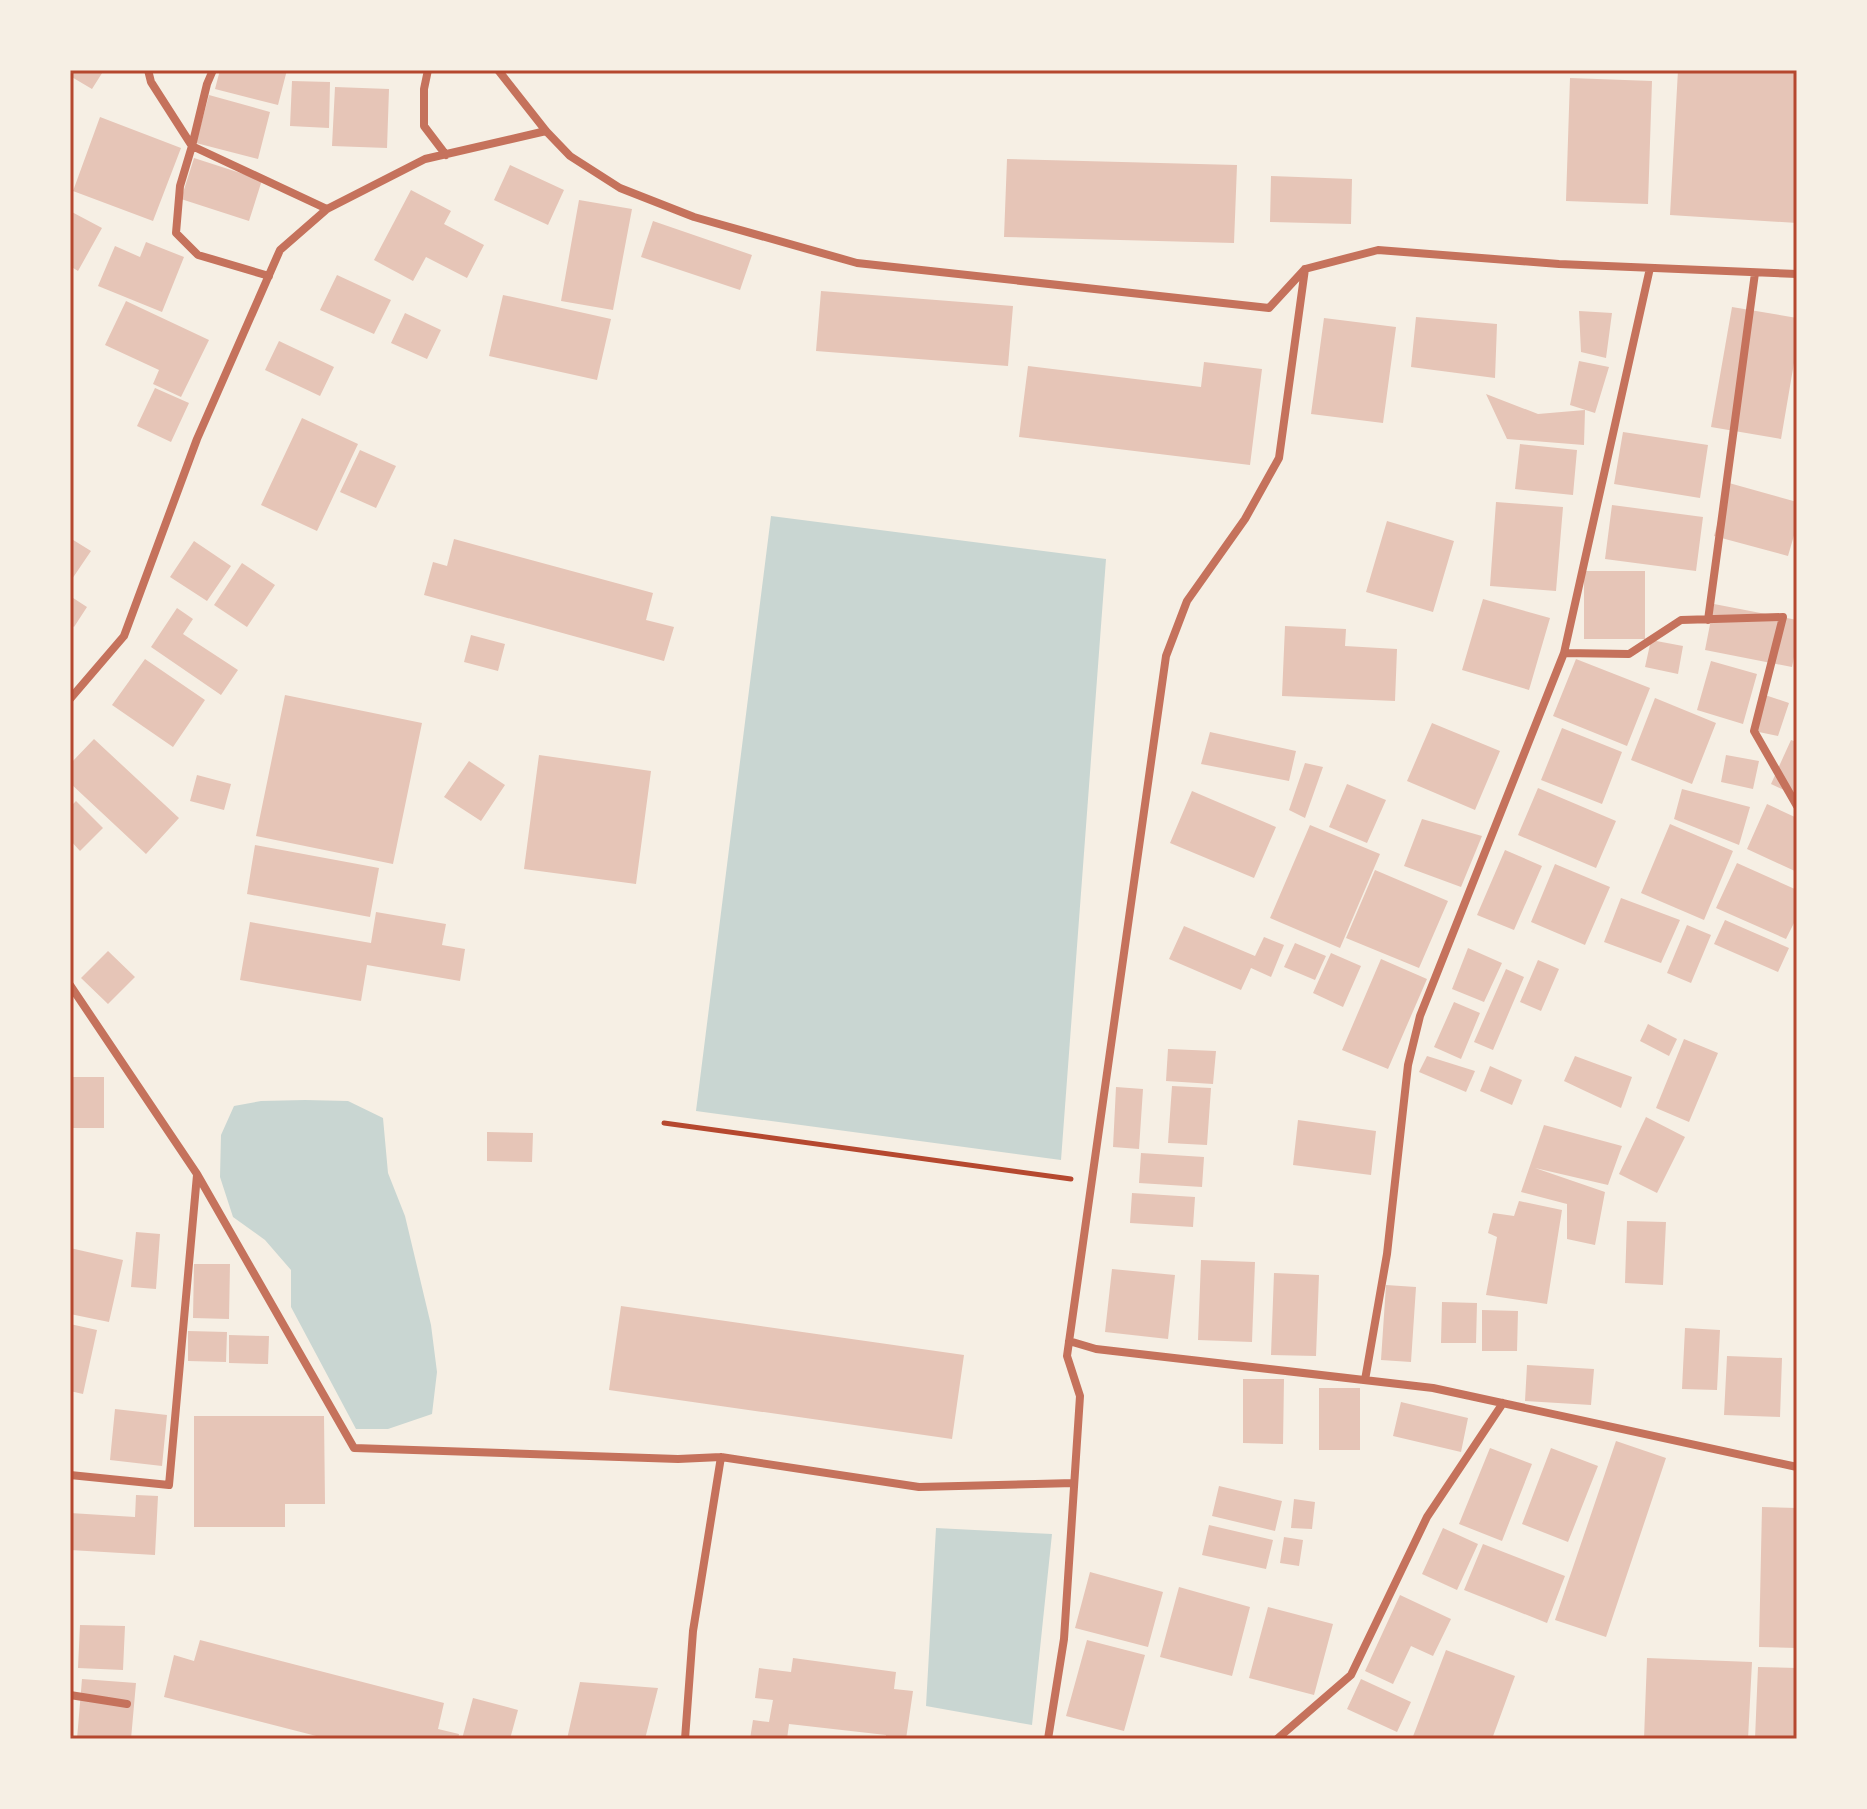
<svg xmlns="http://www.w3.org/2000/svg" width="1867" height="1809" viewBox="0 0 1867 1809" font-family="Karla,sans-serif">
<rect width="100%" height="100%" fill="#f6efe4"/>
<path fill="#c9d6d2" d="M771,516L1106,559L1061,1160L696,1111Z
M305,1100L348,1101L383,1118L388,1173L405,1216L431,1325L437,1372L432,1414L388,1429H356L291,1307V1270L265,1240L233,1217L220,1177L221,1135L234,1106L261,1101Z
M936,1528L1052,1534L1032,1725L926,1706Z"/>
<path fill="#e6c5b7" d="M71,70H104L92,89L70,76Z
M220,70H287L278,105L215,89Z
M1678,70H1797V223L1670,215Z
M1570,78L1652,81L1648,204L1566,201Z
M292,81L330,82L329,128L290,126Z
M335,87L389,89L387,148L332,146Z
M209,95L270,112L258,159L196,143Z
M100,117L181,148L153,221L73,191Z
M194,158L262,180L249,221L181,199Z
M1007,159L1237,165L1234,243L1004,237Z
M510,165L564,190L548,225L494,200Z
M1271,176L1352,179L1351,224L1270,222Z
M411,190L451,211L444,224L484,245L467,278L426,257L413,281L374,260Z
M579,200L632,209L613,310L561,301Z
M70,211L102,228L78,271L70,266Z
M653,221L752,255L740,290L641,257Z
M146,242L184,257L162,312L98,286L115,246L140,257Z
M337,275L391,300L374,334L320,310Z
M821,291L1013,306L1008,366L816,351Z
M503,295L611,319L597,380L489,356Z
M126,301L209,340L181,397L153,384L159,370L105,345Z
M1732,307L1797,318V357H1795L1781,439L1711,427Z
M1579,311L1612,313L1606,358L1581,352Z
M405,313L441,330L427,359L391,343Z
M1416,317L1497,324L1495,378L1411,367Z
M1324,318L1396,327L1383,423L1311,414Z
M279,341L334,367L320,396L265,370Z
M1579,361L1609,367L1595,413L1570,405Z
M1204,362L1262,369L1250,465L1019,437L1028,366L1201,387Z
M155,388L189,403L171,442L137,426Z
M1486,394L1538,414L1585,410L1584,445L1507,439Z
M302,418L358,444L317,531L261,505Z
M1623,432L1708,445L1700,498L1614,484Z
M1520,444L1577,450L1573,495L1515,489Z
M360,450L396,466L376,508L340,492Z
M1729,483L1797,502V525L1788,556L1714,536Z
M1496,502L1563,507L1556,591L1490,586Z
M1612,505L1703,517L1696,571L1605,559Z
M1387,521L1454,541L1433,612L1366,592Z
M70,538L91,551L70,582Z
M454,539L653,593L646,620L674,627L664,661L424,595L433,562L447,566Z
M194,541L231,566L207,601L170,577Z
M242,563L275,585L247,627L214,605Z
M1584,571H1645V639H1584Z
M70,596L87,607L74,627L70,624Z
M1483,599L1550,618L1529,690L1462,670Z
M1714,604L1797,620V642L1792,667L1705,650Z
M177,608L193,619L183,634L238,670L221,695L151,647Z
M1285,626L1346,629L1345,646L1397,649L1395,701L1282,696Z
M471,635L505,644L498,671L464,662Z
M1651,640L1683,646L1678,674L1645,667Z
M145,659L205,700L173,747L112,705Z
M1576,659L1650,688L1627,746L1553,716Z
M1711,661L1757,674L1743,724L1697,710Z
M1762,694L1789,703L1778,736L1754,731Z
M285,695L422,723L393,864L256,836Z
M1655,698L1716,723L1692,784L1631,760Z
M1432,723L1500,751L1475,810L1407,781Z
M1562,728L1622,752L1602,804L1541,780Z
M1210,732L1296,751L1289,781L1201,764Z
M94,739L179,818L146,854L70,783V764Z
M1791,740L1797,742V796L1771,784Z
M539,755L651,771L636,884L524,869Z
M1726,755L1759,761L1753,789L1721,782Z
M469,761L505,785L481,821L444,797Z
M1305,763L1323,767L1305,818L1289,810Z
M197,775L231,784L224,810L190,801Z
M1347,784L1386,800L1367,843L1329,827Z
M1538,788L1616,821L1596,868L1518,835Z
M1682,789L1750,807L1739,845L1674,819Z
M1192,791L1276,827L1254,878L1170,843Z
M76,801L103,828L80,851L70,840V807Z
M1767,804L1797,818V872L1747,849Z
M1422,819L1482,836L1461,887L1404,866Z
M1670,824L1733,851L1704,920L1641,893Z
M1310,825L1380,854L1340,948L1270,918Z
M255,845L379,868L370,917L247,894Z
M1505,850L1542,866L1514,930L1477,915Z
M1737,863L1797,890V917L1786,939L1716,908Z
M1555,864L1610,887L1585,945L1531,922Z
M1375,870L1448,901L1419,968L1346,938Z
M1621,898L1680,920L1661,963L1604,942Z
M376,912L446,924L442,945L465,949L460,981L367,965L361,1001L240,980L250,922L371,943Z
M1725,920L1789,948L1778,972L1714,944Z
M1687,925L1711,935L1691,983L1667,973Z
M1184,926L1255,956L1264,937L1284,945L1271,977L1251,968L1241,990L1169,959Z
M1295,943L1326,956L1315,980L1284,967Z
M1468,948L1502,963L1484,1002L1452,989Z
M108,951L135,977L108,1004L81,978Z
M1331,953L1361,966L1343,1007L1313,993Z
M1381,959L1427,979L1388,1069L1342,1050Z
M1538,960L1559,969L1541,1011L1520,1002Z
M1506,969L1524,977L1493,1050L1474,1042Z
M1454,1002L1480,1013L1461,1059L1434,1047Z
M1648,1024L1677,1039L1669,1056L1640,1041Z
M1684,1039L1718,1053L1689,1122L1656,1108Z
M1168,1049L1216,1051L1213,1084L1166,1081Z
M1427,1056L1475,1071L1466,1092L1419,1072Z
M1575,1056L1632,1077L1621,1108L1564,1081Z
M1490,1066L1522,1080L1512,1105L1480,1091Z
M70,1077H104V1128H70Z
M1172,1086L1211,1088L1207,1145L1168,1143Z
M1116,1087L1143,1089L1139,1149L1113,1147Z
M1646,1117L1685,1137L1657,1193L1619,1174Z
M1298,1120L1376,1131L1371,1175L1293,1165Z
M1544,1125L1622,1146L1608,1185L1535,1168L1605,1192L1595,1245L1567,1239V1204L1521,1192Z
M487,1132L533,1133L532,1162L487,1161Z
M1141,1153L1204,1157L1202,1187L1139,1183Z
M1132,1193L1195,1197L1193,1227L1130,1223Z
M1519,1201L1562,1210L1547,1304L1486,1295L1497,1237L1488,1233L1493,1213L1514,1216Z
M1627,1221L1666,1222L1663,1285L1625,1283Z
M136,1232L160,1234L156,1289L131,1287Z
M70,1248L123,1260L109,1322L70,1314Z
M1201,1260L1255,1262L1252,1342L1198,1340Z
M194,1264H230L229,1319L193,1318Z
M1112,1269L1175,1275L1168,1339L1105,1332Z
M1274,1273L1319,1275L1316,1356L1271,1355Z
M1386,1285L1416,1287L1411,1362L1381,1360Z
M1442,1302L1477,1303L1476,1343H1441Z
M621,1306L964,1355L952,1439L609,1390Z
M1482,1310L1518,1311L1517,1351H1482Z
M70,1324L97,1330L83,1394L70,1391Z
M1685,1328L1720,1330L1717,1390L1682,1389Z
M188,1331L227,1332L226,1362L188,1361Z
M229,1335L269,1336L268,1364L229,1363Z
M1727,1356L1782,1358L1780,1417L1724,1415Z
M1527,1365L1594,1369L1591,1405L1525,1401Z
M1243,1379H1284L1283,1444L1243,1443Z
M1319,1388H1360V1450H1319Z
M1401,1402L1468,1418L1461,1452L1393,1436Z
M115,1409L167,1415L162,1466L110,1460Z
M194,1416H324L325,1504H285V1527H194Z
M1616,1441L1666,1458L1606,1637L1555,1620Z
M1490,1448L1532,1464L1502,1541L1459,1524Z
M1551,1448L1598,1466L1568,1542L1522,1524Z
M1219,1486L1282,1501L1275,1531L1212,1516Z
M136,1495L158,1496L155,1555L70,1550V1513L135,1517Z
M1294,1499L1315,1502L1312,1529L1291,1528Z
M1762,1507L1797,1508V1648L1759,1647Z
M1209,1525L1273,1540L1266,1569L1202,1555Z
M1443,1528L1478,1544L1457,1590L1422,1574Z
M1284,1537L1303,1540L1299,1566L1280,1563Z
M1483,1544L1565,1576L1547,1623L1464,1590Z
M1090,1572L1163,1592L1148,1647L1075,1628Z
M1179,1587L1250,1607L1232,1676L1160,1657Z
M1400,1595L1451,1619L1433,1656L1411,1646L1393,1684L1365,1671Z
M1268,1607L1333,1624L1314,1695L1249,1678Z
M80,1625L125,1626L123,1670L78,1668Z
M200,1640L444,1703L438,1729L459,1734L458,1739H328L164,1697L174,1655L194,1661Z
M1087,1640L1145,1655L1124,1731L1066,1716Z
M1446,1650L1515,1676L1492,1739H1412Z
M793,1658L896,1672L894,1689L913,1691L906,1739H886V1735L789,1724L787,1739H750L753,1720L769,1722L773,1700L755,1698L759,1668L791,1672Z
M1647,1658L1752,1662L1748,1739H1644Z
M1758,1667L1797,1668V1739H1755Z
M82,1679L136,1683L131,1739H77Z
M1361,1679L1411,1702L1397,1732L1347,1709Z
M580,1682L658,1688L645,1739H567Z
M473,1698L518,1710L510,1739H462Z"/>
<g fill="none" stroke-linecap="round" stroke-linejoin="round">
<path stroke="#b5482f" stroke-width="5" d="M664,1123L1071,1179"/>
<path stroke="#c5725c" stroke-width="8" d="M148,70L151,82L192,146L327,209
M213,70L207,84L192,146L180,186L176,233L198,255L269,276
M428,70L424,89V126L446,155
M498,70L546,131L570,156L620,188L694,217L857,263L1269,308L1305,269L1378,250L1559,264L1797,274
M1708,620L1755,273
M1564,653L1629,654L1681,620L1783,617L1754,731L1797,806
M70,699L124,636L197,439L280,250L327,209L425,159L546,131
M70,985L197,1174L354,1448L678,1459L721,1457L919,1487L1074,1483
M1069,1341L1096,1349L1433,1388L1797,1467
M1365,1380L1387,1254L1408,1065L1420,1016L1564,653L1650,268
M70,1475L169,1485L197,1175
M70,1695L127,1704
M685,1739L693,1631L721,1457
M1048,1739L1064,1639L1080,1396L1067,1356L1166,656L1187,601L1245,519L1279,458L1305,269
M1277,1739L1351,1675L1427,1517L1503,1403"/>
</g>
<rect width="1867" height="1809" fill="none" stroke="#f6efe4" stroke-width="144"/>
<rect x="72" y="72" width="1723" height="1665" fill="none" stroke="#b5482f" stroke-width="3"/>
</svg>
